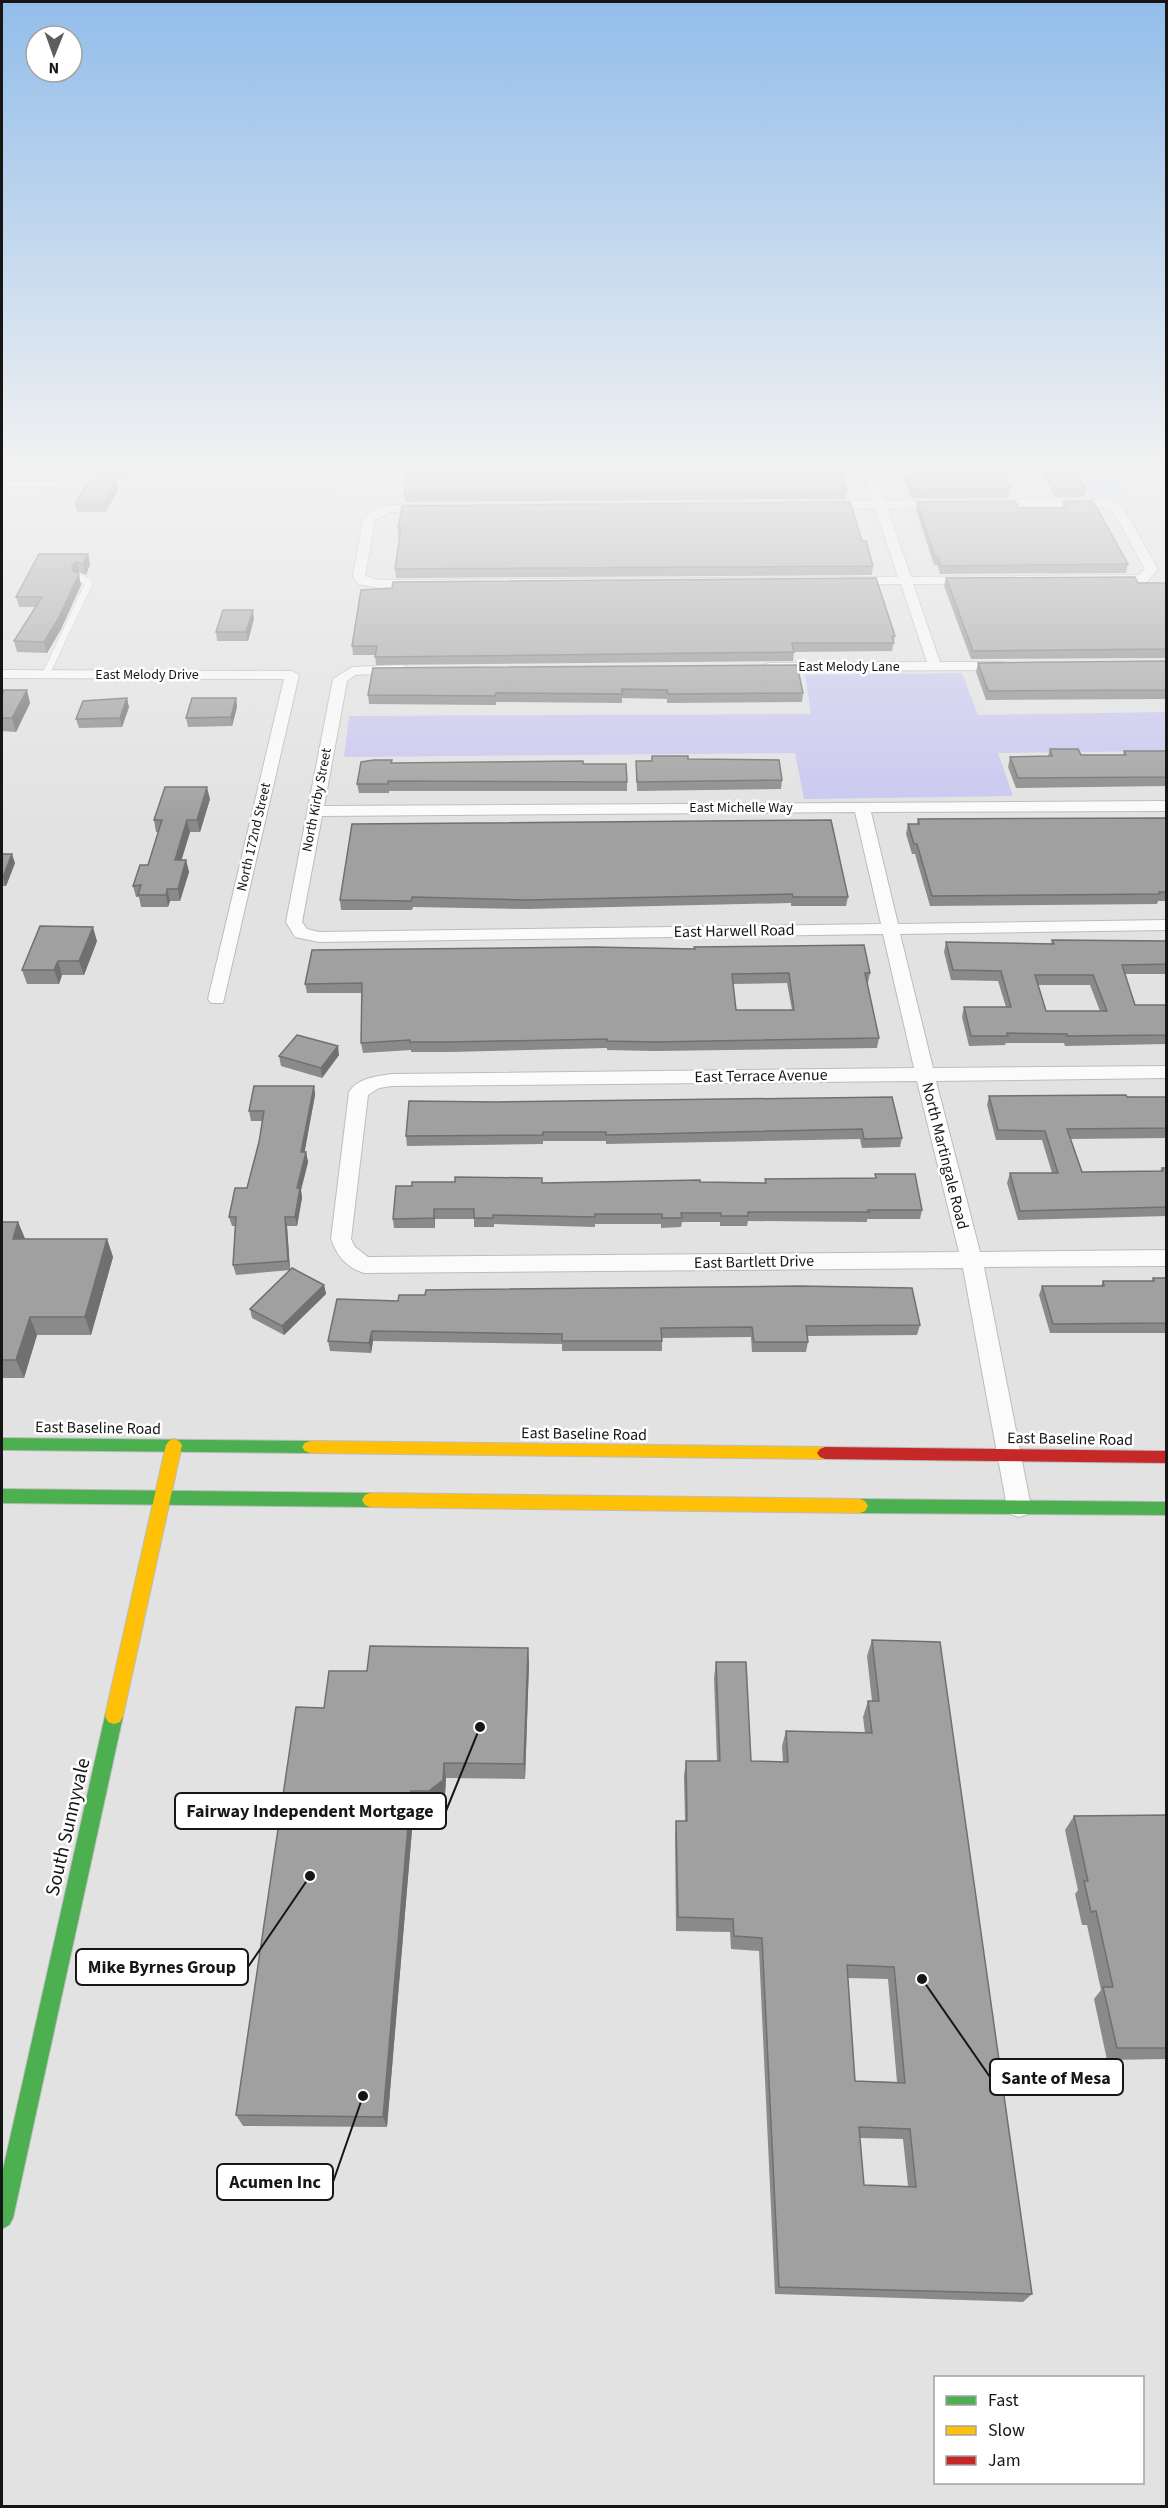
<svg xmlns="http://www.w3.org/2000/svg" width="1168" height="2508" viewBox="0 0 1168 2508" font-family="'Source Sans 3',sans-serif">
<rect width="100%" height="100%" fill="#e2e2e2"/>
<path fill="#c8c7f0" d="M962,673L978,715L1166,712V751L998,753L1013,796L804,799L795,753L344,757L349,716L811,714L805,675Z"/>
<path fill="#b2cbec" d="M1079,472H1114L1130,499L1094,495Z"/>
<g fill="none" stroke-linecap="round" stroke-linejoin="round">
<g stroke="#bcbcbc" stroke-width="8">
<path id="lane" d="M46,674L89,583L80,578"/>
</g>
<g stroke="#bcbcbc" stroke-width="2">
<path id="street" d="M863,472H874L885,501L1093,499L1116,502L1123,508L1158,569L1147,582L1143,583L913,584L940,662H1004L1011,666L1004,670L768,671L761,667L768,663L927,662L901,584L379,588L358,584L353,576L363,519L373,510L388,505L873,501ZM1093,507L1109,508L1114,513L1145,569L1139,575L911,577L887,508ZM875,508L898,577L379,580L365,576L375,520L391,512Z
M2,481L335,482L341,485L335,488L2,487Z
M401,665L406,666L408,669L406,672L355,675L347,681L324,806L1166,801V811L871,812L898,924L1166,920V930L900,934L933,1068L1166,1066V1078L936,1081L980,1252L1166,1250V1266L984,1267L1031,1507L1028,1514L1019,1517L1010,1514L1007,1507L963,1268L364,1273C346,1267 337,1256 331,1239L349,1092C358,1078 377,1076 392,1074L914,1068L883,934L319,942L295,937L286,922L333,679L352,667ZM855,812L881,924L319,932L307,929L302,922L322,816ZM917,1081L959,1252L368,1257L355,1247L351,1239L368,1095L379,1088L392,1086Z
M2,670L292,671L299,675L223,1003H211L208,999L284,679L2,678Z"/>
</g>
<g stroke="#bcbcbc" stroke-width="2">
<path id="fast" d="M2,1438L310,1441L315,1443L318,1447L315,1451L310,1453L2,1450Z
M2,1489L370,1493L375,1495L378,1500L375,1505L370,1507L2,1503Z
M860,1499L1166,1502V1515L860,1513L855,1511L852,1506L855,1501Z
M114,1708L120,1710L123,1716L13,2218L9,2225L2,2229V2174L105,1716L108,1710Z"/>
</g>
<g stroke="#bcbcbc" stroke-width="2">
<path id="slow" d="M174,1439L179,1441L182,1445L123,1716L120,1722L114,1724L108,1722L105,1716L166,1445L169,1441Z
M310,1441L825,1447L830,1449L833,1453L830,1457L825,1459L310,1453L305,1451L302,1447L305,1443Z
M370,1493L860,1499L865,1501L868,1506L865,1511L860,1513L370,1507L365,1505L362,1500L365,1495Z"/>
</g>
<g stroke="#bcbcbc" stroke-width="2">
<path id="jam" d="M825,1447L1166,1451V1463L825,1459L820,1457L817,1453L820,1449Z"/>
</g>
<use href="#lane" stroke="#fbfbfb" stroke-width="7"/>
<use href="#street" fill="#fbfbfb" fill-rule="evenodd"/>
<use href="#fast" fill="#4caf50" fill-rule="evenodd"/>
<use href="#slow" fill="#ffc107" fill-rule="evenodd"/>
<use href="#jam" fill="#c62828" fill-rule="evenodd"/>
</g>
<path fill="#8a8a8a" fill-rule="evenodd" d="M65,472H128L124,479H97L95,472Z
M901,472H1002L1010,489L1008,498H912Z
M1042,472H1076L1086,489L1084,497H1055Z
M116,481L118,490L105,512H77L75,504Z
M847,491L846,499L405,502L404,494Z
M1063,501L1128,564L1126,573L940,574L937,565H934L916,510L917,502L1019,508H1062Z
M398,528L862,541L873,566L872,575L396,578L395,569L400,537H398Z
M39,554L90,564L86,575L79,572L78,574L81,585L61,629L47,653L17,652L14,641L35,607H19L16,597Z
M946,578L1167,583V658L971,659L944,586Z
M254,619L248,641H217L216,632Z
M895,636L892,651L794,652L793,661L376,665L375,655H353L352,646Z
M1167,661V699L986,700L976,672L978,663Z
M373,668L803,693L802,702L667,703V699L622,698V703L496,702V705L369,704L368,695Z
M2,695L30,703L16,732L2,731Z
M236,698L237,707L232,726L188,727L186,718Z
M129,707L122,727L79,728L76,719Z
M1050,749L1081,755H1123L1124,751H1167V786L1016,788L1008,767L1010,757L1048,756Z
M688,759L782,780L781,789L637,791L636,761Z
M392,763L583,764L627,782V791H389V793H359L357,784Z
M210,799L200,832H190L181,860H186L189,872L180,901H170L168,907H141L139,897H136L133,886L148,865L159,832H156L154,820Z
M1167,818V901H1158L1157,904L930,906L915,854H912L906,834L908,824H917L918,819Z
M352,824L848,897L846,906H791V903L527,909L413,907L412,910H341L340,900Z
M2,854L15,863L6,886H2Z
M1052,940L1167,941V974H1125L1135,1005H1167V1044L1065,1046L1064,1043H1006L1005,1045L969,1046L962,1017L964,1007H1006L998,981L951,980L944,952L946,942L1051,944ZM1038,985H1090L1100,1011H1046Z
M97,941L84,975H62L59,984H27L22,970Z
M312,950L870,973L868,983H867L879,1038L877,1048L655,1051L607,1050V1048L450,1052H411V1050L363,1053L361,1043L362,993H307L305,984ZM787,983L792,1010H736L733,984Z
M339,1055L322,1078L281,1066L279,1056Z
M314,1086L315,1095L304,1152H306L308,1162L301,1190L302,1198L297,1226H287L290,1270L324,1285L326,1294L284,1335L252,1318L250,1309L290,1270L236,1275L233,1265L235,1226H232L229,1217L247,1188L259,1142L262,1121H251L249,1111Z
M989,1096L1167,1097V1138L1070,1139L1082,1172L1160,1171L1162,1168H1167V1216L1018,1220L1007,1183L1010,1173H1052L1042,1140H996L987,1105Z
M892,1097L902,1138L900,1147L862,1148L860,1139L606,1144V1141H543V1144L407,1146L406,1136L497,1102Z
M875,1174L922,1210L920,1219H867V1222L748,1221L747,1226H720V1222H682L681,1227L661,1228V1224H595V1227L494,1224V1227H474V1219H435V1228H394L393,1219L542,1183H765V1179L875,1178Z
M2,1222H18L25,1239H107L113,1257L91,1335H37L24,1378H2Z
M1153,1278H1167V1333H1050L1039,1295L1042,1286H1101L1103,1281H1152Z
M337,1299L920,1325L917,1335L807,1336L808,1342L806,1352H752L751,1337L662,1338V1351H562V1344L373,1341L371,1353L330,1351L328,1341Z
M872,1640L1032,2294L1023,2302L775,2294L759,1951L731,1949L730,1932L676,1931L675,1835L676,1821H685L684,1776L686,1761H717L714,1678L716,1662L751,1761L783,1762L782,1746L786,1731L865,1733L863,1717L868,1701H872L867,1656ZM848,1978L888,1979L897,2082L855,2081ZM860,2138L903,2139L908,2186L864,2185Z
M528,1648L529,1664L525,1779L446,1778L445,1795L432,1806H414L387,2127L243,2126L236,2115L324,1708L367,1671Z
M1167,1815V2059L1107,2060L1094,1999L1101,1990L1087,1925H1082L1075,1894L1078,1890L1065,1830L1074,1816Z"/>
<path fill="#717070" d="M122,472H128L124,479Z
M116,481L118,490L105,512L104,504Z
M88,554L90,564L86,575L83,564Z
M77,562L79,572L75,576L79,574L81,585L61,629L47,653L44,642L72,565Z
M253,610L254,619L248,641L246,632Z
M27,690L30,703L16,732L12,718Z
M127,698L129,707L122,727L120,718Z
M236,698L237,707L232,726L231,717Z
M207,787L210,799L200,832L197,820Z
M187,820L190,832L178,872L175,860Z
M12,854L15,863L6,886L3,877Z
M186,860L189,872L180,901L178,889Z
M167,889L170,901L168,907L166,895Z
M93,927L97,941L84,975L79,961Z
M58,961L62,975L59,984L54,970Z
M338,1046L339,1055L322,1078L321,1068Z
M314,1086L315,1095L303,1161L301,1152Z
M306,1152L308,1162L301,1190L302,1198L297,1226L295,1217L297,1188Z
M434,1209L435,1219V1228L434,1218Z
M285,1217L287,1226L290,1270L288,1261Z
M18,1222L26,1241L13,1239Z
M107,1239L113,1257L91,1335L85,1317Z
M324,1285L326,1294L284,1335L282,1326Z
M30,1317L37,1335L24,1378L16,1360Z
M372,1331L373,1341L371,1353L369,1343Z
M528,1648L529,1664L525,1779L524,1764Z
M444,1763L446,1778L445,1795L432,1806L429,1791Z
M411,1791L414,1806L387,2127L383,2117Z"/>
<path fill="#a1a0a0" stroke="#717070" stroke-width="1.5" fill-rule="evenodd" d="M408,472H841L847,491L404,494Z
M906,472H1002L1010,489L913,490Z
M1048,472H1076L1086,489H1057Z
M89,481H116L104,504H75Z
M1015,501L1019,508H1067L1063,501H1093L1128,564L941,566L938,557H935L917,502Z
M850,502L862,541H866L873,566L395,569L401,528H398L402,506Z
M39,554H88L83,564L77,562L72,565L73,571L79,574L58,619L44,642L14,641L42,597H16Z
M1135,577L1138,583H1167V649L973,651L946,578Z
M876,578L895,636H892L894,643H792L794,652L375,657L377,646H352L361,590L392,588L393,582Z
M223,610H253L246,632H216Z
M1167,661V690L988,691L978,663Z
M797,665L803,693L668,694L667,690L622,689V694L496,693L495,696L368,695L373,668Z
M4,690H27L12,718H2V695Z
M127,698L120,718L76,719L83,701Z
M192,698H236L231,717L186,718Z
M1050,749H1078L1081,755H1126L1124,751H1167V777L1018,778L1010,757L1052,756Z
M652,756H688V759L779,760L782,780L637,782L636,761H652Z
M374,760H392L391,763L583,761V764H626L627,782L388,781V784H357L361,762Z
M165,787H207L197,820H187L175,860H186L178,889H167L166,895H138L141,885L133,886L140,865H148L162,820H154Z
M1167,818V892H1159L1160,894L932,896L917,844H914L908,824H919L918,819Z
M831,820L848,897H793L792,894L527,900L412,897L411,901L340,900L352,824Z
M2,854H12L3,877H2Z
M40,926L93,927L79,961H58L54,970H22Z
M1052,940L1167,941V964L1122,965L1135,1005H1167V1035L1067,1036V1034L1007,1033L1008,1036H971L964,1007H1011L1001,971L953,970L946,942L1054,944ZM1035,975H1093L1107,1011H1046Z
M864,945L870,973H865L879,1038L656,1042L607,1041V1039L450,1042H410V1040L361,1043L362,983L305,984L312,950L593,947L695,949L694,947ZM789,973L794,1010H736L732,974Z
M297,1035L338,1046L321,1068L279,1056Z
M254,1086H314L301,1152H306L297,1188H300L295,1217H285L288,1261L233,1265L236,1217H229L235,1188H247L259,1142L264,1111H249Z
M1126,1095L1127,1097H1167V1128L1067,1129L1082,1172L1163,1171L1162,1168H1167V1207L1020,1211L1010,1173H1058L1045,1131L998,1130L989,1096Z
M892,1097L902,1138L864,1139L862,1129L606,1135V1132H543V1135L406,1136L409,1101L497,1102Z
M875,1174H915L922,1210H868L869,1212H748V1216H721V1213H681L682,1218H662V1214H595V1217L493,1215V1218H474V1209H434V1218L393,1219L396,1186H412V1182H455V1177L542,1178V1183L700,1180V1182L766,1183L765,1179L876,1178Z
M2,1222H18L13,1239H107L85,1317H30L16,1360H2Z
M292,1268L324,1285L282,1326L250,1309Z
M1153,1278H1167V1323L1053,1324L1042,1286H1104L1103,1281H1154Z
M800,1286L912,1288L920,1325L806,1326L808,1342H754L752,1327L661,1328L662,1341H562V1334L372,1331L369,1343L328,1341L337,1299L398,1301L399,1295H425L426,1290Z
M872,1640L940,1642L1032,2294L779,2287L762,1938L734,1936L733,1919L678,1917L676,1821H687L686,1761H720L716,1662H746L751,1761L788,1762L786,1731L872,1733L868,1701H879ZM847,1965L894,1967L905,2083L855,2081ZM859,2127L910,2129L916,2187L864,2185Z
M370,1646L528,1648L524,1764L444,1763L443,1780L429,1791H411L383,2117L236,2115L296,1707L324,1708L329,1671H367Z
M1167,1815V2048H1117L1103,1987H1113L1096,1911L1091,1912L1084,1881H1088L1074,1816Z"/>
<linearGradient id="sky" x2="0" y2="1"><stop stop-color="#92bdea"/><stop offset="0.57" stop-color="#f2f2f2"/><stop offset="1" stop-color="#f2f2f2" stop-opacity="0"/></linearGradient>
<rect width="1168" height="823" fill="url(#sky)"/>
<g text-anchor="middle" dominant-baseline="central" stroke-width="5" stroke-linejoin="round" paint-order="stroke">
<g font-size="14" fill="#161616" stroke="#fff">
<text x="849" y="667">East Melody Lane</text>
<text x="147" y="675">East Melody Drive</text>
<text transform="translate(317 800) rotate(-79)">North Kirby Street</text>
<text x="741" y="808">East Michelle Way</text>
<text transform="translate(254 837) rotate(-77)">North 172nd Street</text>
</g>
<g font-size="16" fill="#161616" stroke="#fff">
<text transform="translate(734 931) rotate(-1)">East Harwell Road</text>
<text transform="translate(761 1076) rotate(-1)">East Terrace Avenue</text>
<text transform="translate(945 1156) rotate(76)">North Martingale Road</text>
<text transform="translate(754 1262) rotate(-1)">East Bartlett Drive</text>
<text transform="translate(98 1428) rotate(1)">East Baseline Road</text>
<text transform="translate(584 1434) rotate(1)">East Baseline Road</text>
<text transform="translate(1070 1439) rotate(1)">East Baseline Road</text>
</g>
<g font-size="20" fill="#161616" stroke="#fff">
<text transform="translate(68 1827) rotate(-77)">South Sunnyvale</text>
</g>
</g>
<path fill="none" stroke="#161616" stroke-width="2" d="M480 1727L446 1811M310 1876L248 1967M922 1979L990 2077M363 2096L333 2182"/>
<g fill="#161616" stroke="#fff" stroke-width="2">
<circle cx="480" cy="1727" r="6"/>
<circle cx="310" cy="1876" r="6"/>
<circle cx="922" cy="1979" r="6"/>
<circle cx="363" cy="2096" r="6"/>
</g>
<g fill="#fff" stroke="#161616" stroke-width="2">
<rect x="175" y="1793" width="271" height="36" rx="6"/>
<rect x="76" y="1949" width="172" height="36" rx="6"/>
<rect x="990" y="2059" width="133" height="36" rx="6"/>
<rect x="217" y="2164" width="116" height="36" rx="6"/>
</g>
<g font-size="18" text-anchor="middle" font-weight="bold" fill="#161616">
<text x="310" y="1817">Fairway Independent Mortgage</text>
<text x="162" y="1973">Mike Byrnes Group</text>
<text x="1056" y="2084">Sante of Mesa</text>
<text x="275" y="2188">Acumen Inc</text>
</g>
<rect width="1168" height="2508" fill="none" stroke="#161616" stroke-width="6"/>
<rect x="934" y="2376" width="210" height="108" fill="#ffffff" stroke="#a2a2a2" stroke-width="1.5"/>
<rect x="946" y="2396" width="30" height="9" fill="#4caf50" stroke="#a2a2a2" stroke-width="1.5"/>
<text x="988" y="2406" font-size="18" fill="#161616">Fast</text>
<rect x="946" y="2426" width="30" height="9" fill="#ffc107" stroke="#a2a2a2" stroke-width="1.5"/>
<text x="988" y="2436" font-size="18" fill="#161616">Slow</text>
<rect x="946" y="2456" width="30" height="9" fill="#c62828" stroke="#a2a2a2" stroke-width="1.5"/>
<text x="988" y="2466" font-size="18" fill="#161616">Jam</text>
<g transform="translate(54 54) rotate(181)"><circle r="28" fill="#ffffff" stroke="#a2a2a2" stroke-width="1.5"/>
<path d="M0-4.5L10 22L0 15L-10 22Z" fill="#5d5d5d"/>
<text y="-9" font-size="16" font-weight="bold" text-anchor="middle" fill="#161616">N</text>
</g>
</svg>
